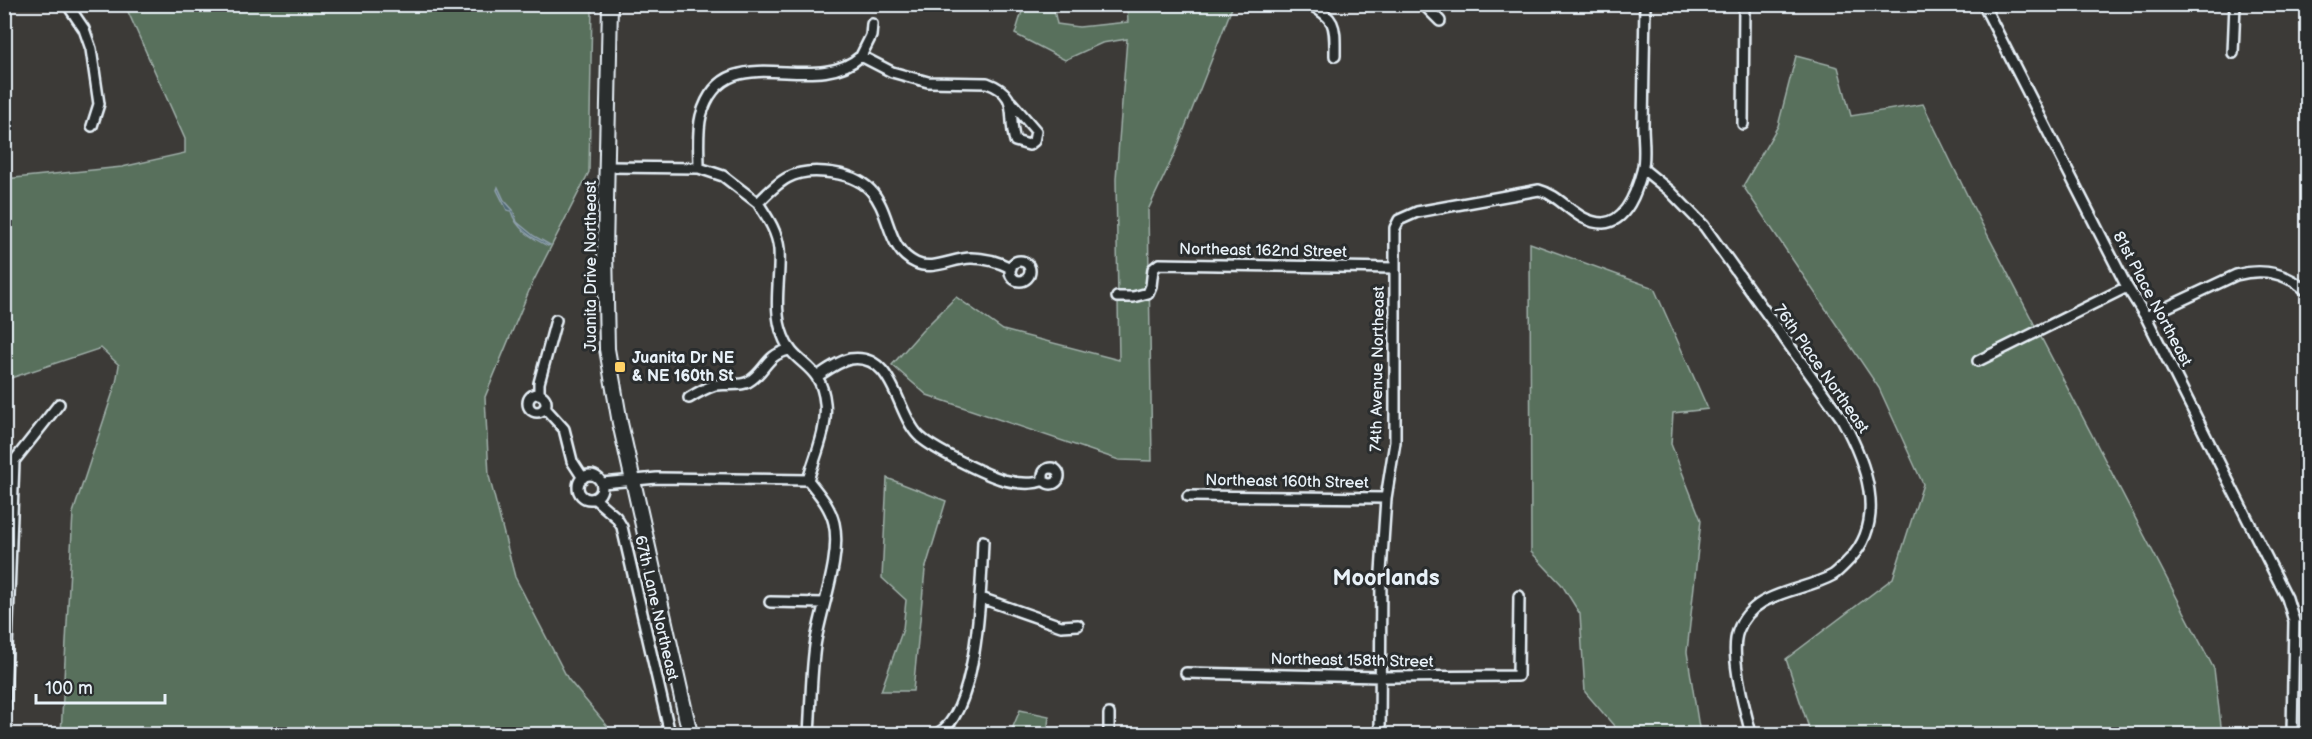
<svg xmlns="http://www.w3.org/2000/svg" width="2312" height="739" viewBox="0 0 2312 739" font-family="'Balsamiq Sans',sans-serif">
<rect width="100%" height="100%" fill="#3c3a37"/>
<filter id="ink" filterUnits="userSpaceOnUse"><feTurbulence type="fractalNoise" baseFrequency=".0167" numOctaves="2"/><feDisplacementMap in="SourceGraphic" scale="12" xChannelSelector="R" yChannelSelector="G"/><feConvolveMatrix kernelMatrix="1 2 1 2 8 2 1 2 1" color-interpolation-filters="sRGB"/></filter>
<g filter="url(#ink)">
<path fill="#586f5b" stroke="#a0b0aa" stroke-width="1.5" d="M125,5H592L589,172L531,286L485,397L489,476L515,577L568,679L614,734H61L73,513L116,383L119,365L101,348L5,380V179L122,167L185,153V139Z
M1024,5H1053L1057,24L1079,27L1128,22L1127,5H1233L1175,153L1148,210L1152,461L1119,460L927,395L892,365L922,331L956,297L1003,330L1119,360L1116,179L1127,39L1102,43L1065,60L1015,34Z
M1796,56L1838,67L1851,116L1923,104L1971,203L2214,669L2222,734H1811L1786,659L1893,578L1923,484L1879,388L1743,186L1778,126Z
M1530,243L1654,288L1708,409L1673,413L1671,444L1701,520L1687,652L1700,734H1621L1585,692L1580,614L1562,585L1531,552Z
M887,478L946,501L925,570L913,691H881L903,629L906,600L882,578Z
M1020,710L1049,716L1047,734H1010Z"/>
<path fill="#506975" stroke="#8d9fa9" stroke-width="1.5" d="M498,187L504,200L513,210L517,222L534,236L550,245L548,246C532,238 516,229 511,211L507,210L497,190Z"/>
<g fill="none" stroke-linecap="round" stroke-linejoin="round">
<g stroke="#e8f1f8" stroke-width="14">
<path id="street" d="M67,4L84,29L91,49L99,104L92,126
M1309,4C1337,19 1335,26 1335,56
M1423,4L1440,21
M1983,4L2127,287L2146,317L2287,598L2294,621L2292,734
M2233,53L2235,4
M861,56L871,36L872,24
M1743,124L1744,4
M607,167L699,168L723,176L758,203C780,180 792,169 825,172C903,178 873,243 916,263C933,271 953,258 971,258C984,258 999,262 1011,268
M699,168C699,151 697,132 701,116C724,33 812,100 861,56L892,72L928,82L987,83C1021,95 1007,115 1015,141L1029,145L1034,141L1036,131L1011,102
M1643,169L1670,191L1704,226L1842,419C1865,461 1888,519 1850,559C1845,564 1839,571 1833,575C1801,593 1753,590 1738,631C1729,654 1745,709 1751,734
M758,203C767,217 777,231 779,249C781,277 772,309 783,336C794,367 821,362 825,403C828,429 815,456 808,480C819,494 830,506 834,523C842,557 820,611 815,646C811,675 811,705 809,734
M1010 271a10 10 0 1 1 20 0a10 10 0 1 1-20 0Z
M1117,297H1133L1148,293L1151,286L1153,269L1159,264L1394,268
M2146,317L2236,275C2263,268 2286,272 2308,292
M1978,361L2127,287
M818,376C827,370 839,361 850,359C894,352 896,412 918,435C930,448 986,475 1004,480C1016,483 1033,485 1044,480
M528 403a9 9 0 1 1 18 0a9 9 0 1 1-18 0Z
M539,394V383L556,320
M689,398C697,393 706,388 715,385C727,383 738,387 748,382C766,372 765,355 789,350
M545,408L564,429L572,461L583,478
M4,463L14,461L59,404
M1043 476a8 8 0 1 1 16 0a8 8 0 1 1-16 0Z
M578 487a12 12 0 1 1 24 0a12 12 0 1 1-24 0Z
M602,483L657,478L808,480
M1188,496L1386,498
M595,499L616,517L622,527L670,734
M981,598L1061,626L1078,625
M770,602L824,603
M2294,651H2308
M1186,673L1380,677L1518,676L1519,596
M1109,714V734
M4,730L14,461
M937,734C979,713 981,584 983,541
M1380,734L1381,572L1386,498L1395,442V228L1399,220L1417,212L1539,190C1563,196 1576,223 1603,223C1627,222 1637,190 1642,171C1646,157 1643,139 1643,125C1644,85 1644,45 1645,4"/>
</g>
<g stroke="#e8f1f8" stroke-width="18">
<path id="secondary" d="M610,4L605,251L607,349L620,423L690,734"/>
</g>
<use href="#street" stroke="#2a2d2e" stroke-width="9"/>
<use href="#secondary" stroke="#2a2d2e" stroke-width="14"/>
</g>
</g>
<rect fill="#ffd166" stroke="#2a2d2e" stroke-width="2" x="614" y="361" width="12" height="12" rx="3"/>
<g text-anchor="middle" dominant-baseline="central" stroke-width="6" stroke-linejoin="round" paint-order="stroke">
<g font-size="16" fill="#e8f1f8" stroke="#2a2d2e">
<text transform="translate(1263 251) rotate(1)">Northeast 162nd Street</text>
<text transform="translate(591 266) rotate(-90)">Juanita Drive Northeast</text>
<text transform="translate(2152 299) rotate(62)">81st Place Northeast</text>
<text transform="translate(1378 369) rotate(-89)">74th Avenue Northeast</text>
<text transform="translate(1821 369) rotate(55)">76th Place Northeast</text>
<text transform="translate(1287 482) rotate(1)">Northeast 160th Street</text>
<text transform="translate(656 608) rotate(77)">67th Lane Northeast</text>
<text transform="translate(1352 661) rotate(1)">Northeast 158th Street</text>
</g>
<g font-size="16" font-weight="bold" fill="#e8f1f8" stroke="#2a2d2e" text-anchor="start">
<text x="632" y="358">Juanita Dr NE<tspan x="632" dy="18">&amp; NE 160th St</tspan></text>
</g>
<g font-size="22" font-weight="bold" fill="#e8f1f8" stroke="#2a2d2e">
<text x="1386" y="578">Moorlands</text>
</g>
</g>
<rect width="2312" height="739" fill="none" stroke="#2a2d2e" stroke-width="24"/>
<rect x="12" y="12" width="2288" height="715" fill="none" stroke="#e8f1f8" stroke-width="2" filter="url(#ink)"/>
<path d="M36 694v9h129v-9" fill="none" stroke="#e8f1f8" stroke-width="3"/>
<text x="45" y="694" font-size="18" fill="#e8f1f8" stroke="#2a2d2e" stroke-width="4.5" paint-order="stroke">100 m</text>
</svg>
